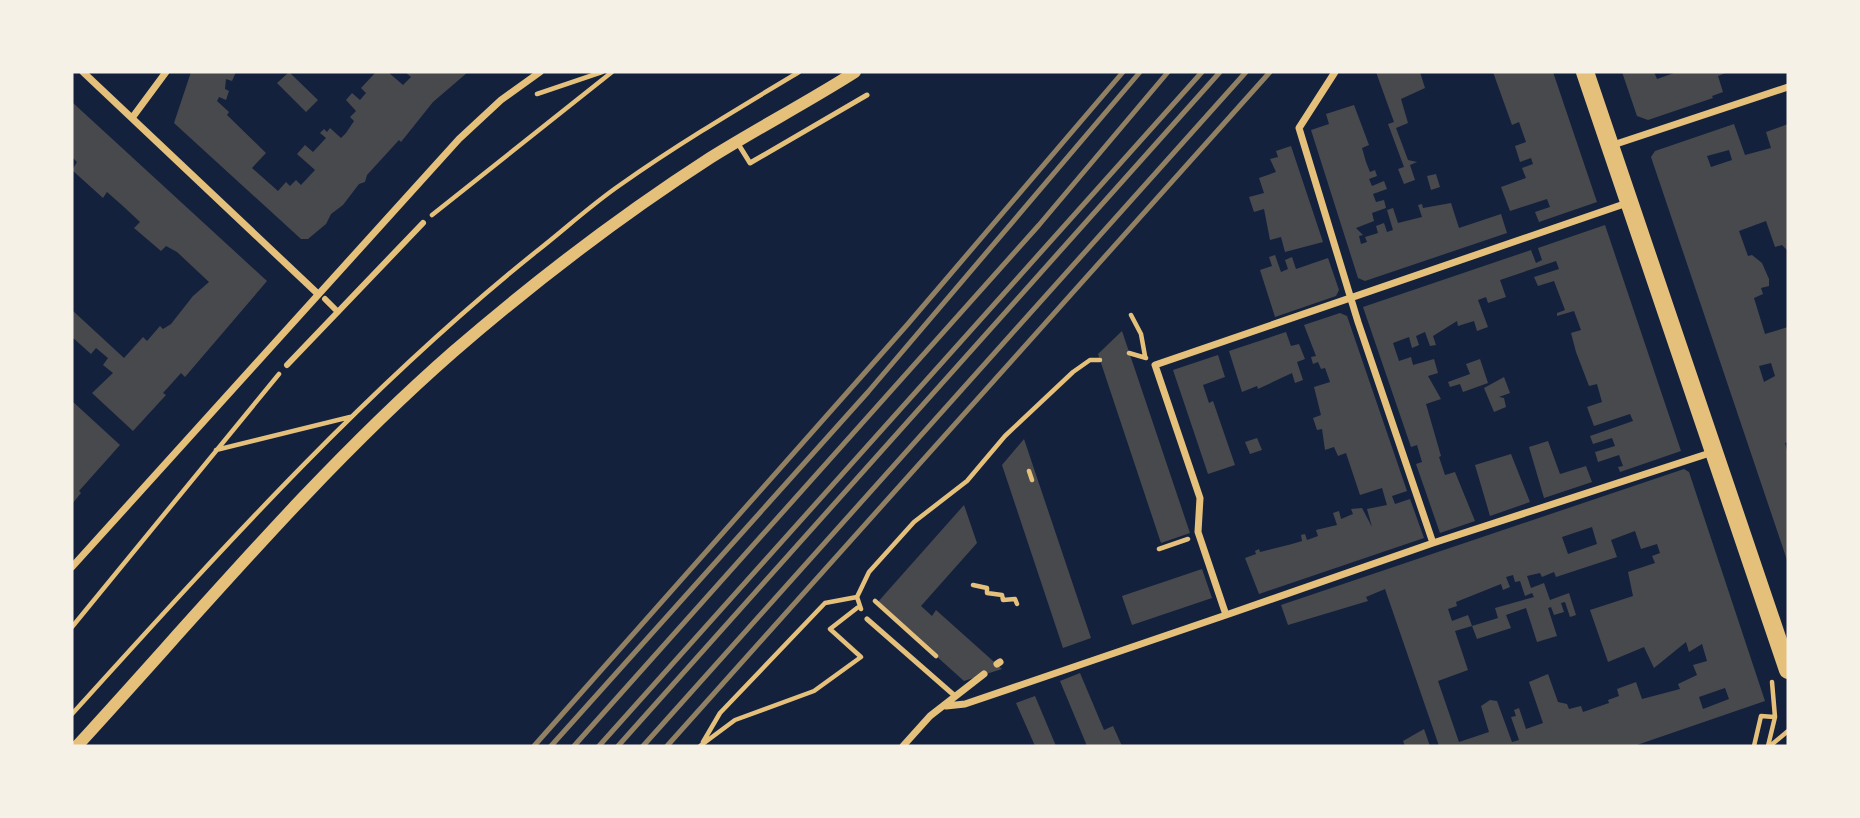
<svg xmlns="http://www.w3.org/2000/svg" width="1860" height="818" viewBox="0 0 1860 818" font-family="'DejaVu Sans',sans-serif">
<rect width="100%" height="100%" fill="#14213d"/>
<path fill="#48494c" fill-rule="evenodd" d="M191,72H236L232,81L226,79L225,89L229,91L226,100L219,97L217,101L229,112L227,115L266,153L252,168L278,191L286,182L290,186L296,180L301,185L315,170L297,154L305,145L313,152L326,138L320,133L324,129L327,132L330,128L341,138L346,133L354,121L350,117L356,111L346,100L352,93L360,100L366,93L361,88L376,72H388L403,85L411,77L405,72H468L433,102L401,142L399,140L367,175L365,182L359,184L343,205L331,214L326,224L308,239H301L174,123Z
M289,72L318,100L306,112L277,83Z
M1376,72H1420L1425,88L1401,99L1408,123L1396,128L1408,160L1417,162L1410,165L1415,180L1404,184L1398,169L1404,167L1388,124L1394,122Z
M1493,72H1553L1597,202L1539,222L1535,212L1550,207L1547,199L1510,211L1501,187L1526,178L1522,168L1533,164L1531,158L1520,162L1515,146L1526,142L1519,122L1512,125Z
M1622,72H1654L1657,79L1677,72H1728L1718,76L1723,92L1712,96L1713,98L1648,120L1637,116Z
M72,102L267,281L185,377L181,373L163,393L166,395L133,431L92,393L113,373L103,365L108,358L96,348L91,354L72,337V310L124,358L143,337L147,341L160,326L163,329L171,324L193,296L209,282L177,252L166,246L161,251L134,228L140,222L124,207L107,192L103,198L72,170L77,162L72,157Z
M1354,105L1369,145L1362,148L1366,162L1370,172L1375,170L1377,176L1369,179L1372,186L1384,181L1387,189L1373,194L1376,202L1384,200L1386,208L1372,213L1374,221L1356,228L1363,235L1359,236L1361,244L1367,242L1365,237L1378,233L1376,226L1384,223L1387,232L1393,230L1387,210L1393,208L1398,223L1422,217L1418,205L1422,204L1423,208L1451,203L1459,228L1501,214L1507,233L1365,281L1358,278L1311,130L1329,124L1326,114Z
M1734,124L1745,155L1771,148L1766,132L1788,124V251L1782,245L1775,247L1766,221L1739,231L1748,256L1752,255L1762,263L1769,279V286L1761,288L1763,294L1754,298L1765,334L1788,327V442L1785,443L1788,454V563L1651,157L1655,151ZM1729,150L1732,160L1711,167L1707,156ZM1771,363L1775,376L1764,382L1759,366Z
M1291,146L1323,242L1285,252L1281,237L1270,240L1264,209L1254,212L1249,197L1264,193L1259,178L1276,172L1270,159L1278,157L1276,151Z
M1436,174L1440,187L1431,190L1427,176Z
M1605,225L1681,451L1620,472L1618,467L1623,466L1619,455L1598,462L1595,452L1615,446L1612,438L1593,444L1590,436L1633,421L1630,414L1594,426L1587,407L1602,402L1597,384L1589,386L1576,352L1571,333L1581,330L1574,311L1557,316V313L1565,310L1554,281L1538,286L1534,277L1559,269L1556,261L1500,280L1506,297L1488,303L1486,297L1478,300L1488,327L1477,331L1474,321L1458,326L1457,321L1433,336L1436,345L1430,346L1425,332L1416,336L1419,345L1412,348L1409,337L1393,343L1399,361L1411,357L1413,365L1434,359L1438,373L1428,376L1441,399L1426,404L1441,456L1439,457L1445,475L1455,472L1475,521L1440,533L1416,464L1422,462L1417,445L1411,447L1363,307L1531,250L1536,263L1542,260L1538,248Z
M1275,255L1281,272L1288,269L1285,260L1292,257L1296,269L1328,258L1339,290L1336,296L1275,317L1260,270L1272,266L1269,257Z
M1340,313L1347,316L1407,491L1392,496L1395,504L1410,499L1424,538L1259,594L1245,558L1256,554L1255,551L1259,549L1260,552L1292,544L1302,541L1301,535L1305,534L1307,540L1318,536L1316,530L1337,525L1333,513L1339,511L1341,519L1353,514L1351,509L1362,508L1372,527L1367,509L1387,505L1382,488L1360,495L1346,453L1338,456L1334,447L1325,450L1322,429L1317,430L1313,418L1321,415L1314,387L1330,382L1325,368L1321,369L1318,362L1313,364L1311,357L1316,356L1304,325Z
M1122,331L1190,533L1161,543L1098,354Z
M1286,332L1291,346L1299,344L1305,359L1297,362L1303,380L1295,383L1292,373L1258,389L1257,386L1242,392L1229,351Z
M1218,355L1225,377L1203,385L1209,403L1213,401L1235,465L1208,474L1173,370Z
M1480,359L1488,383L1463,392L1460,384L1450,387L1448,382L1470,374L1466,364Z
M1504,377L1510,393L1499,397L1504,398L1506,407L1494,412L1484,388Z
M72,401L120,445L79,491L81,493L72,504Z
M1257,438L1262,450L1250,454L1245,442Z
M1024,439L1091,638L1063,648L1002,465Z
M1548,441L1560,474L1586,466L1592,482L1544,498L1529,447Z
M1511,454L1530,502L1490,516L1475,465Z
M1684,469L1689,472L1765,701L1634,746H1439L1385,589L1366,597L1368,601L1288,625L1281,605ZM1592,527L1597,544L1568,554L1562,537ZM1635,531L1641,549L1657,544L1660,553L1652,556L1655,563L1628,572L1633,596L1590,610L1608,662L1644,647L1654,668L1686,642L1689,652L1702,644L1707,661L1693,665L1697,675L1678,684L1680,689L1642,699L1636,682L1617,689L1619,696L1608,700L1609,703L1583,712L1581,706L1569,709L1567,704L1558,702L1548,674L1529,682L1543,723L1526,729L1519,708L1514,710L1516,716L1511,717L1519,740L1512,742L1497,701L1490,700L1481,706L1489,732L1459,742L1438,681L1468,670L1455,631L1472,626L1477,639L1511,628L1506,615L1526,608L1537,642L1557,636L1548,608L1551,607L1554,615L1564,612L1561,603L1565,602L1570,617L1576,615L1569,593L1550,600L1544,583L1531,588L1527,576L1540,573L1542,577L1554,572L1556,577L1617,557L1611,540ZM1513,575L1515,582L1520,581L1525,596L1532,593L1534,597L1495,608L1498,618L1472,626L1468,615L1452,621L1448,609L1457,606L1456,602L1501,584L1503,590L1510,587L1506,577ZM1725,688L1729,699L1703,709L1699,697Z
M964,505L977,543L921,606L932,616L936,610L1002,669L964,681L877,603Z
M1202,569L1212,598L1132,625L1122,596Z
M1080,673L1104,730L1113,726L1122,746H1087L1060,681Z
M1035,696L1056,746H1035L1016,703Z
M1424,729L1430,746H1405L1403,741Z"/>
<g fill="none" stroke-linecap="round" stroke-linejoin="round">
<path stroke="#e5c07b" stroke-width="4.5" d="M537,94L602,72
M432,215L612,72
M1131,315L1141,334L1145,356
M1129,353L1146,358
M216,450L350,417
M1029,471L1032,480
M1159,549L1188,539
M973,585L987,588V593L1002,595L1003,600L1015,599L1017,604
M875,601L936,656
M861,609L857,597L869,572L914,522L967,481L1005,436L1073,372L1090,360H1100
M72,627L279,374
M72,714C219,552 366,388 537,251C565,229 591,205 620,185C678,144 739,108 799,72
M703,742L720,713L825,603L857,597
M700,746L735,720L814,691L861,657L830,629L857,608
M1754,746L1761,716L1774,717
M1768,746L1775,717L1772,682
M1770,746L1788,731"/>
<path stroke="#e5c07b" stroke-width="5" d="M737,142L750,163L867,95
M867,619L955,696"/>
<path stroke="#e5c07b" stroke-width="6" d="M325,299L338,312
M287,365L423,223"/>
<path stroke="#e5c07b" stroke-width="7" d="M83,72L318,294
M1335,72L1299,128L1358,322L1433,543
M132,118L166,72
M1610,146L1788,87
M72,567L459,139L501,100L540,72
M1226,615L1433,543L1713,452
M997,664L1000,662
M946,706L965,704L1226,615L1198,532L1200,498L1155,365L1627,203
M903,746L930,716L984,674"/>
<path stroke="#e5c07b" stroke-width="12" d="M77,746C199,613 317,471 453,352C534,282 620,216 710,158C758,128 808,102 855,72"/>
<path stroke="#e5c07b" stroke-width="18" d="M1585,72L1788,670"/>
<path stroke="#918062" stroke-width="5" d="M534,746L907,325L1123,72
M551,746L868,392L1140,72
M574,746L1039,225L1168,72
M599,746L1202,72
M618,746L1220,72
M643,746L1246,72
M667,746L1270,72"/>
</g>
<rect width="1860" height="818" fill="none" stroke="#f6f1e7" stroke-width="147"/>
</svg>
